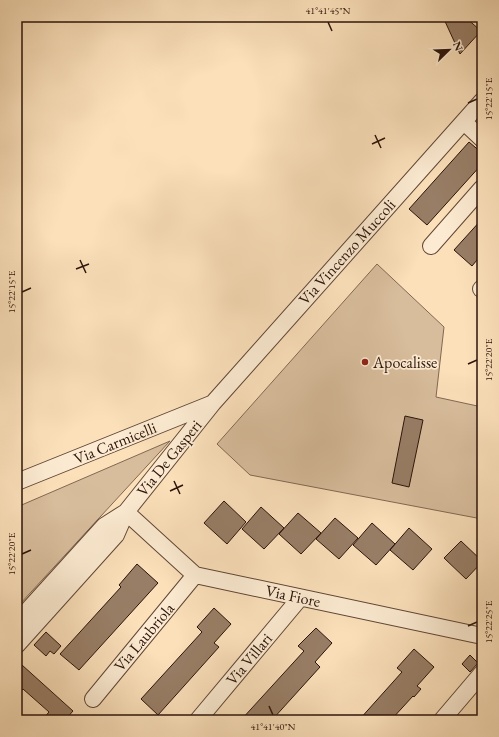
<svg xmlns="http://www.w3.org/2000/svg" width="499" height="737" viewBox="0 0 499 737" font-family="'EB Garamond',serif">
<rect width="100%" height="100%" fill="#fbe0ba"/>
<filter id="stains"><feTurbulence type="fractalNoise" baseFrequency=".005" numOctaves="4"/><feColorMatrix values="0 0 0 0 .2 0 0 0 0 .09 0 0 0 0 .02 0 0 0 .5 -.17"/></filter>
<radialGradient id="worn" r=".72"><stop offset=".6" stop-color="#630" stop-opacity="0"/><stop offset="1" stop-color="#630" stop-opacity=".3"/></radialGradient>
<path fill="#d8bd9c" stroke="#826853" d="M377,264L444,327L436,397L482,407V519L250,475L217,444Z
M170,441L20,604L17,600V507Z"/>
<path fill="#987e66" stroke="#2c130a" d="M443,17H465L481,31L460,54Z
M469,142L482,153V164L427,225L409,209Z
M482,219V254L472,266L454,250Z
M405,416L423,420L409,487L392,483Z
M224,501L246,522L227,544L204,523Z
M261,507L284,528L264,549L242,529Z
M298,513L321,533L301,554L279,534Z
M335,518L358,538L339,559L316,539Z
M372,523L395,544L376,565L353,545Z
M409,528L432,549L413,570L390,550Z
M461,541L482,561V562L466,579L444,558Z
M137,564L158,583L79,670L60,654L121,587L119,585Z
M214,608L231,624L214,643L219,647L158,715L141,699L202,632L197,627Z
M316,628L332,643L315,662L320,667L272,720H241L304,651L298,646Z
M46,632L61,646L54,654L50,651L46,656L34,645Z
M414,649L434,667L417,686L421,689L414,697L413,696L391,720H359L402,672L397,668Z
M470,655L478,663L470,672L462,664Z
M22,665L73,711L65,720H42L49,712L23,689L17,696V671Z"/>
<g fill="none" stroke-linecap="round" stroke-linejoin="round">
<g stroke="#604636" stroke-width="18">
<path id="minor" d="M464,122L482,139
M431,246L482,188
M481,289L482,288
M17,482L211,404
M126,512L195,575L482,636
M17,622L104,526L126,512
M17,645L116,535L126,512L213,403L482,101
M93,699L195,575
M198,720L300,598
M442,720L482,673"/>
</g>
<use href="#minor" stroke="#fcebd2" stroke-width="16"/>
</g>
<path fill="none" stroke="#2c130a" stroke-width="1.5" d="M328,22L332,31M468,103L477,99M375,135L381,148M372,144L385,138M80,260L86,273M76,269L89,264M22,292L31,288M468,364L477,360M174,481L180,494M170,491L183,485M22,554L31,550M468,626L477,622M269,706L273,715"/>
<circle fill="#8f2418" stroke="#fcebd2" stroke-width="1.5" cx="365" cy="362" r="4"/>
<g text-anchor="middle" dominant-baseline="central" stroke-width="3.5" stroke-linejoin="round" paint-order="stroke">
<g font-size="16" fill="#2c130a" stroke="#fcebd2">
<text transform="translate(347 252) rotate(-48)">Via Vincenzo Muccoli</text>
<text transform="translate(115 443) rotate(-22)">Via Carmicelli</text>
<text transform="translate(169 458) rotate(-51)">Via De Gasperi</text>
<text transform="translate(293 596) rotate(12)">Via Fiore</text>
<text transform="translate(144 637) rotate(-50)">Via Laubriola</text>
<text transform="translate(249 659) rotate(-50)">Via Villari</text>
</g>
<g font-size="16" fill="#2c130a" stroke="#fcebd2" text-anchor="start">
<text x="373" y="362">Apocalisse</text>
</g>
</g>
<rect width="499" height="737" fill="none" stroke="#fbe0ba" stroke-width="44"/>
<g transform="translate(449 50) rotate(67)" stroke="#fcebd2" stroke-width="3" paint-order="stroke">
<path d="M0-3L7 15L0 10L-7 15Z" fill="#2c130a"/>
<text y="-6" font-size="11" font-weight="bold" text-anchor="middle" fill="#2c130a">N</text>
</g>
<rect x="22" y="22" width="455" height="693" fill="none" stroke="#2c130a" stroke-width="1.5"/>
<g font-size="10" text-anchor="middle" fill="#2c130a">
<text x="328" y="14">41°41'45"N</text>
<text transform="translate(488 99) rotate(-90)" y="4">15°22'15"E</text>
<text transform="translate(11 292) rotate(-90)" y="4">15°22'15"E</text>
<text transform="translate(488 360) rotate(-90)" y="4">15°22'20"E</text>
<text transform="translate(11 554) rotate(-90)" y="4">15°22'20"E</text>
<text transform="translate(488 622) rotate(-90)" y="4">15°22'25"E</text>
<text x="273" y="730">41°41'40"N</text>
</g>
<rect width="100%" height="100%" filter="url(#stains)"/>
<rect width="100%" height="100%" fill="url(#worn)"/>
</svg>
